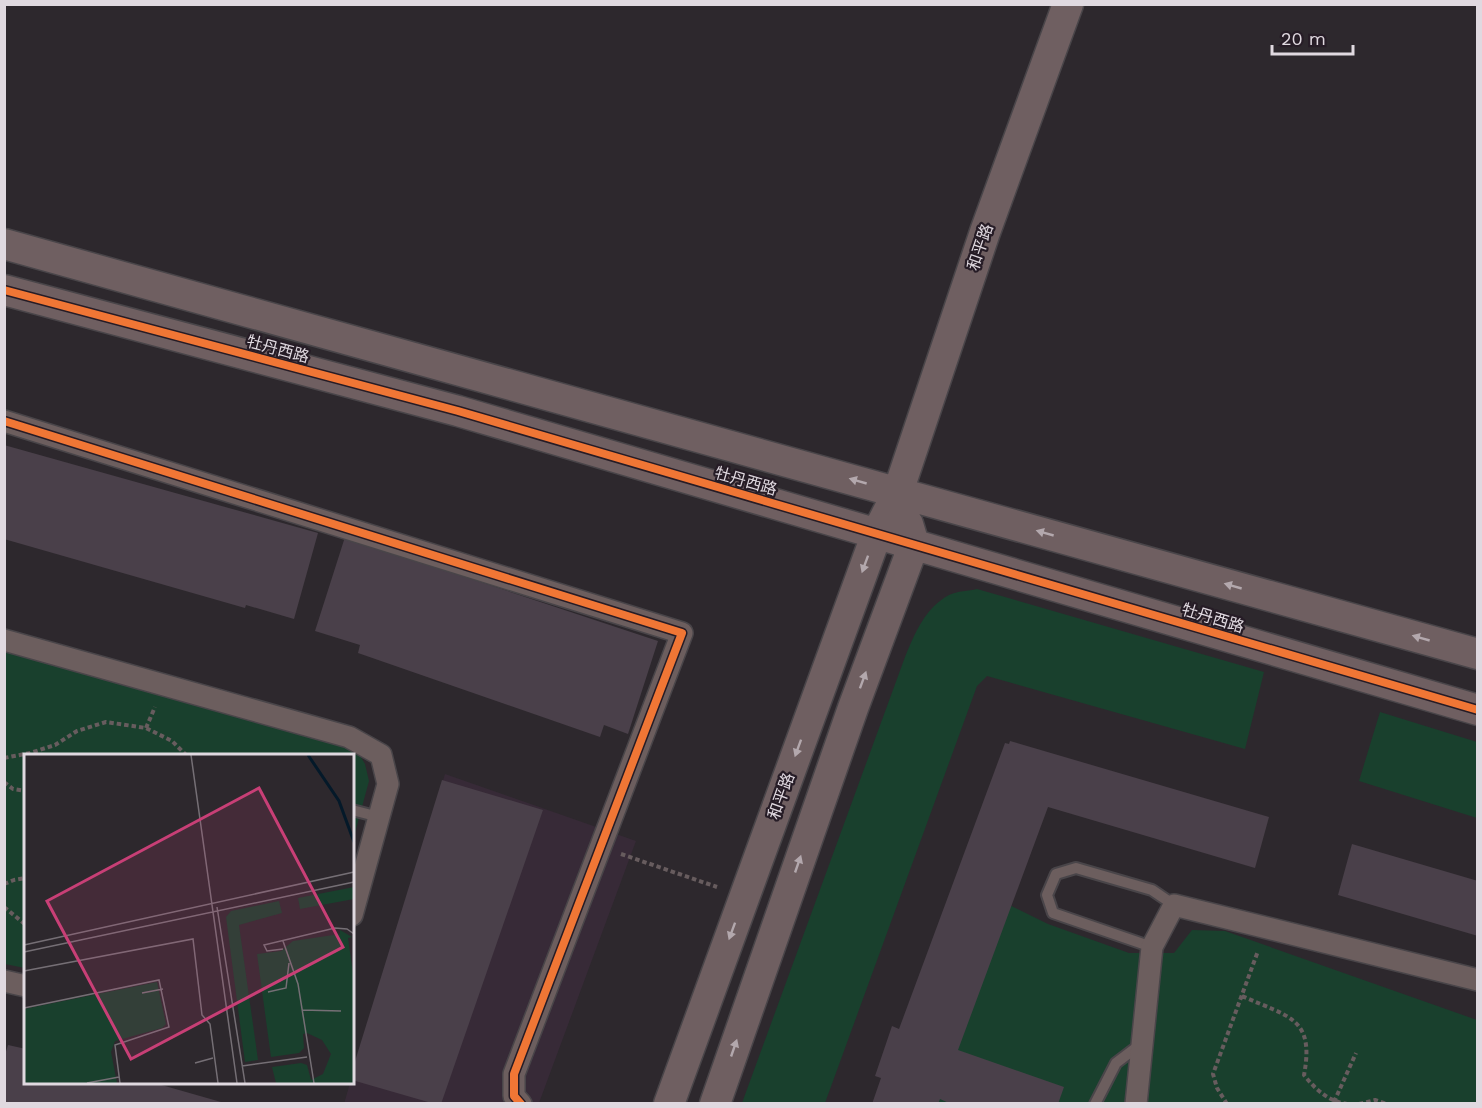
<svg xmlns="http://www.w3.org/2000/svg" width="1482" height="1108" viewBox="0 0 1482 1108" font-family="'Work Sans','Noto Sans SC',sans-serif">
<rect width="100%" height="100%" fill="#2d282d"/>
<path fill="#372a37" d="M445,774L636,841L539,1103L344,1104L350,1083L352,1082L353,1076Z"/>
<path fill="#19402d" d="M977,589L1264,672L1245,749L987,676L977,686L825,1103H742L905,657C915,633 925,608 949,595C957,591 969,591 977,589Z
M4,649L356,749L365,764L369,781L353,840L352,756H26L25,968L5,964Z
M1380,712L1477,742V818L1359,781Z
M995,898L1048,924L1129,953H1174L1192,930L1225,931L1477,1020V1103L918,1104Z"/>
<path fill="#4a404a" d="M4,445L318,533L294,619L246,605L245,608L4,539Z
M345,537L658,641L628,734L604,725L600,737L358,653L360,645L315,631Z
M1010,741L1269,817L1255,868L1048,807L958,1050L1064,1087L1058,1104H951L940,1099L938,1104H872L881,1078L875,1076L892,1026L899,1029L1005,743L1009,744Z
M442,780L543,810L441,1104H435L352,1080V1071Z
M1352,844L1478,881V936L1338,895Z
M8,1045L26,1049V1082H151L228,1104H4V1058Z"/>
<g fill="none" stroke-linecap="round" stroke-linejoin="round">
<g stroke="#494549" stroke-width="14">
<path id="lane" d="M352,810L379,817
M1152,947L1053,913L1047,895L1056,874L1076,868L1152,890L1174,905
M1095,1104L1116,1063L1141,1044"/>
</g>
<g stroke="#494549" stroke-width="24">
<path id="street" d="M4,421L682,633L514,1074V1096L521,1104
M4,640L349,737L381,755L388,784L352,915
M4,981L26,986
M1136,1104L1152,947L1174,905L1478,980"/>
</g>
<g stroke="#494549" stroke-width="33">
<path id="secondary" d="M4,244L1478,654
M4,290L458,411L1478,710
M669,1104L877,533L898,492L985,232L1068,4
M715,1104L853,708L914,544L908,524"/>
</g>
<path stroke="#675c5e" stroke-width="4" stroke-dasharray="4.5 3" stroke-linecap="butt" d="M146,728L155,707
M4,758L30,753L55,745L77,731L106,722L146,728L172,741L187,756
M4,782L13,789L26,791
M621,854L717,887
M4,884L14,880L26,878
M4,907L26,925
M1242,996C1288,1017 1315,1017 1304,1075C1316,1090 1328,1101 1347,1104
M1334,1102L1356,1053
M1227,1104L1217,1088L1213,1074L1258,951
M1359,1104L1375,1100L1387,1104"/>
<use href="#lane" stroke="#6c5e5e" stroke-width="10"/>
<use href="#street" stroke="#6c5e5e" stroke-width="21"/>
<use href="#secondary" stroke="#6f5f61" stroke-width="30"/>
<g stroke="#261c26" stroke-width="11">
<path id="cycleway" d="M4,290L458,411L1478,710
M4,421L682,633L514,1074V1096L521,1104"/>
</g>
<use href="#cycleway" stroke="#f07635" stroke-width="8"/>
</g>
<defs><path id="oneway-solid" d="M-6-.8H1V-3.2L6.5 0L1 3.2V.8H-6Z" transform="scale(1.5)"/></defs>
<g fill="#b3a8ad">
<use href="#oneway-solid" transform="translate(858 481) rotate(-164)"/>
<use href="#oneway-solid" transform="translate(1045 533) rotate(-164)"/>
<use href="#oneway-solid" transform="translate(865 564) rotate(110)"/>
<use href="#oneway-solid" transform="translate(1233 586) rotate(-164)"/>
<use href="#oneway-solid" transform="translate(1421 638) rotate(-164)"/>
<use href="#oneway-solid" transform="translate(863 680) rotate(-70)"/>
<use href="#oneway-solid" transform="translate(798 748) rotate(110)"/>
<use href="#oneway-solid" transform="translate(798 864) rotate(-71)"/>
<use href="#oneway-solid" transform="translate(732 931) rotate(110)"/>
<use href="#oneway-solid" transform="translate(734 1048) rotate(-71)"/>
</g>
<g text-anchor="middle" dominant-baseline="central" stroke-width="4.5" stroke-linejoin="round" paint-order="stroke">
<g font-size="16" fill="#e0d9e0" stroke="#261c26">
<text transform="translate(980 247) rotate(-71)">和平路</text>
<text transform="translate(278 349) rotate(15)">牡丹西路</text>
<text transform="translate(746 481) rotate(16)">牡丹西路</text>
<text transform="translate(1213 618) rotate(17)">牡丹西路</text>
<text transform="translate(781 796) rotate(-70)">和平路</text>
</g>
</g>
<g transform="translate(24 754)">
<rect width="330" height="330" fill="#2d282d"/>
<path d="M330,133V145L276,155L274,144ZM255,147L258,159L215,171L234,306L221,308L202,163L207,157ZM316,176L328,183L324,184L330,226V329H252L248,313L277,309L283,311L287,326L299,320L307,300L298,286L283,279L279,280L280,294L275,299L247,303L233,200L257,197L269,187L316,180ZM133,228L142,270L138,274L91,287L87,298L93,329H0V255Z" fill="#19402d"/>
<path fill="none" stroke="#041929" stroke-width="3" d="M284,1L315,47L330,88"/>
<path fill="none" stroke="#756f75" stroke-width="1.5" d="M167,1L213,329M193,153L221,329M259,187L274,230L290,329M0,191L330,118M259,195L243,197L240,191L311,174L323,175L330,180M0,198L330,128M0,217L169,185L178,261L186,270L194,329M244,238L262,234L265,209M118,239L139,235M0,254L135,226L145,273L91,291L96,329M278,256L317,257M171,309L189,304M218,312L283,303M63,329L95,323"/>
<path fill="#c83f76" fill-opacity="0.15" stroke="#c83f76" stroke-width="3" d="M235,34L319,193L107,305L23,147Z"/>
<rect width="330" height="330" fill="none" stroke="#e0d9e0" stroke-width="3"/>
</g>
<rect width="1482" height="1108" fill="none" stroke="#e0d9e0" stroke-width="12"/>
<path d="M1272 45v9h81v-9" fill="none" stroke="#e0d9e0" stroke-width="3"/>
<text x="1281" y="45" font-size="18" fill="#e0d9e0" stroke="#261c26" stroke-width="4.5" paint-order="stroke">20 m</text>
</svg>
